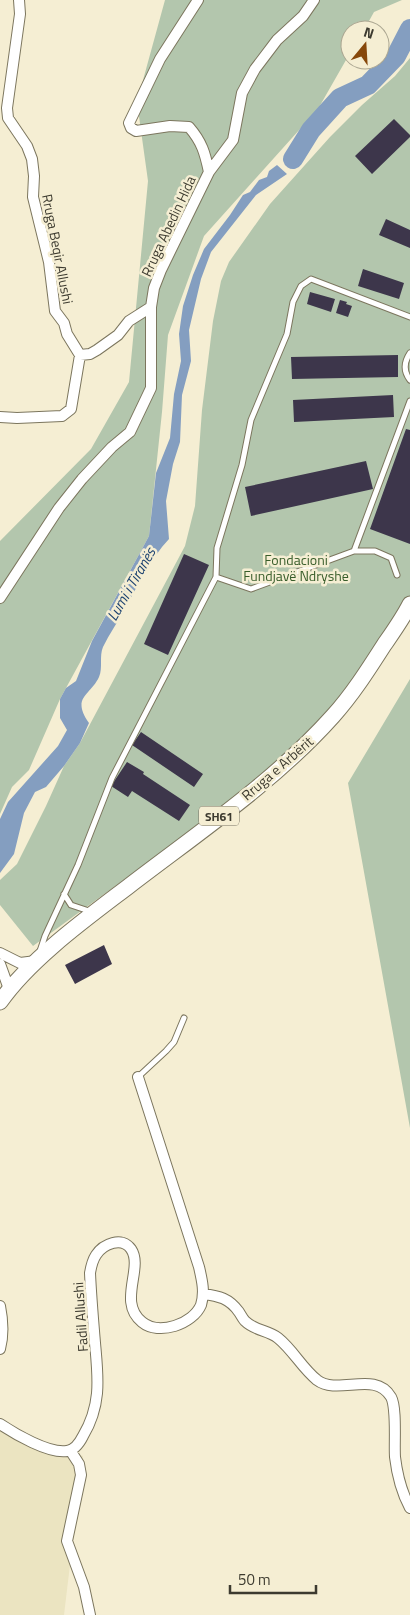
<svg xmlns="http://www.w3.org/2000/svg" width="410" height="1615" viewBox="0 0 410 1615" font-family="'Titillium Web',sans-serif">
<rect width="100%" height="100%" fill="#f5eed3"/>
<path fill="#ebe4c1" d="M0,1430L83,1456L64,1615H0Z"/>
<path fill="#b3c6ad" d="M165,0H402L374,12L364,30H350V53L318,109L204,236L168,335L162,412L149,536L60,699L29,770L12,787L0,814V541L91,449L129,382L148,181L137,102Z
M410,58V598L344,697L268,771L199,825L33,946L0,905V880L17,864L46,806L64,766L80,743L185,546L195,506L202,410L213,321L221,281L229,262L270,204L330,137L362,105L395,76Z
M410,679V1128L348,783Z"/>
<path fill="#849ec0" d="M277,165L287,174L256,195L211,252L201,279L189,330L191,361L182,395L180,442L173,464L166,501L169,539C150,559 138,586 124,610C118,622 109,634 103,647C99,656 103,668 99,677C90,696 71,697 89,723L80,743L64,766L46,787L35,792L24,813L14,854L0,873V819L8,802L58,746L67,730L60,718V699L66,688L76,681L92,641L149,536L156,473L170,438L174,394L181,361L179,334L183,306L193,275L204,249L230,215L243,195L250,192L259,180L267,177L269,171Z"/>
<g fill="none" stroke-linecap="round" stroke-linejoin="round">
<path stroke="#849ec0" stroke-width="20" d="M293,159L311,130L340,98L368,85L396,56L410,29"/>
</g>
<path fill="#3d364b" d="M394,119L410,135V137L372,174L355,156Z
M386,219L410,230V248L379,235Z
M363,269L404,283L399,299L358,286Z
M310,292L335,299L331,312L307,304Z
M340,300L347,302L346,304L352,306L348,317L336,313Z
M398,355V377L292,379L291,357Z
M393,395L394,417L294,422L293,400Z
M406,429L410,430V544L370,529Z
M366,461L373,489L251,516L245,487Z
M184,554L209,565L168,655L144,644Z
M141,732L203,774L194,787L132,745Z
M127,762L144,772L143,774L190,805L179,821L132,791L128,797L111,786Z
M104,945L112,964L75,984L65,965Z"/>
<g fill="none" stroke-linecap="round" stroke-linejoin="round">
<g stroke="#7c765e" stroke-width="7">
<path id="service" d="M410,353C404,362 403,371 410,380
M354,551L410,401
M216,577L217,548L242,465L251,420L287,334L293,302L301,286L311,279L410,317
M64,894L71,905L92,912
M40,951L45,936L78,865L112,778L216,577L251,589L354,551H375L391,558L397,575
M138,1077L166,1051L174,1042L184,1018"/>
</g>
<g stroke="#7c765e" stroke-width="12">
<path id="minor" d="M19,0L20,14L7,108L8,118L27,146L32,159L34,176L33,197L49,262L55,311L64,323L67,334L80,355L90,354L97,350L118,335L129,321L151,307
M198,0L160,59L129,123L131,128L136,131L170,126L189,127C202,142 205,153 209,172
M0,417L17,418L62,416L71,409L80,355
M0,598L59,508L82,479L112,447L130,432L151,388V307L154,288L161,270L209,172L233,140L242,93L255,69L277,40L303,16L314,0
M0,953L20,963L36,961
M0,964L9,989
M203,1294C219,1296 229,1298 239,1312C241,1315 243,1319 245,1321C255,1331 268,1330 278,1338C293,1350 302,1368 317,1380C338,1396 375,1370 391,1397C397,1408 394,1443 395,1457C397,1474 402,1493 410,1508
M0,1306C3,1321 4,1334 0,1349
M0,1424C15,1434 49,1454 67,1451C75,1450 80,1442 83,1436C102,1404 98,1377 95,1343C93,1319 91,1296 90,1273C91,1267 92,1261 96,1255C103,1244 122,1236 131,1249C144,1268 117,1302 142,1322C159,1336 193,1324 201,1305C205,1292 202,1280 199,1267L138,1077
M70,1450L79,1464L81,1475L67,1541L84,1587L90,1615"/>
</g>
<g stroke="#7c765e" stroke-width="17">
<path id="primary" d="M0,1002C30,959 87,918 129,886C198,833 275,781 333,716C352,695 368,670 384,645C393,632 403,618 410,604"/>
</g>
<use href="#service" stroke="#fff" stroke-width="5"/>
<use href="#minor" stroke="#fff" stroke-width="10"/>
<use href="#primary" stroke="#fff" stroke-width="15"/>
</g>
<g text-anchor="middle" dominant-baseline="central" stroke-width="5" stroke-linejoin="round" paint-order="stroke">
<rect fill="#f5eed3" stroke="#747060" stroke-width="1" x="199" y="806.5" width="40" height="19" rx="4"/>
<g font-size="12" font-weight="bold" fill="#3c3a2f">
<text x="219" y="816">SH61</text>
</g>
<g font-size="14" fill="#3c3a2f" stroke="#f5eed3">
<text transform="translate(168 226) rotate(-65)">Rruga Abedin Hida</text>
<text transform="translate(58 249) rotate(79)">Rruga Beqir Allushi</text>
<text transform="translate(277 768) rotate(-41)">Rruga e Arbërit</text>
<text transform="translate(80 1317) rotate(-94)">Fadil Allushi</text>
</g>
<g font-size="14" fill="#385d2a" stroke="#f5eed3">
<text x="296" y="559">Fondacioni<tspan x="296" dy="16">Fundjavë Ndryshe</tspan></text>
</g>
<g font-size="15" font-style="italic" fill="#1d4370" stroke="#f5eed3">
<text transform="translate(131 584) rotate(-60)">Lumi i Tiranës</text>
</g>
</g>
<g transform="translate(365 45) rotate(18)"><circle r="24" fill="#f5eed3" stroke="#aba691"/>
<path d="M0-4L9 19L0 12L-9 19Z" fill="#87480b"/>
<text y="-8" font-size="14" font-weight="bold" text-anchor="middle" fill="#3c3a2f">N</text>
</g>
<path d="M230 1585v8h86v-8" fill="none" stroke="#3c3a2f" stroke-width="2.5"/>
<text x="238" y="1585" font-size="15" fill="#3c3a2f" stroke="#f5eed3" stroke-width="4" paint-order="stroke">50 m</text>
</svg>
